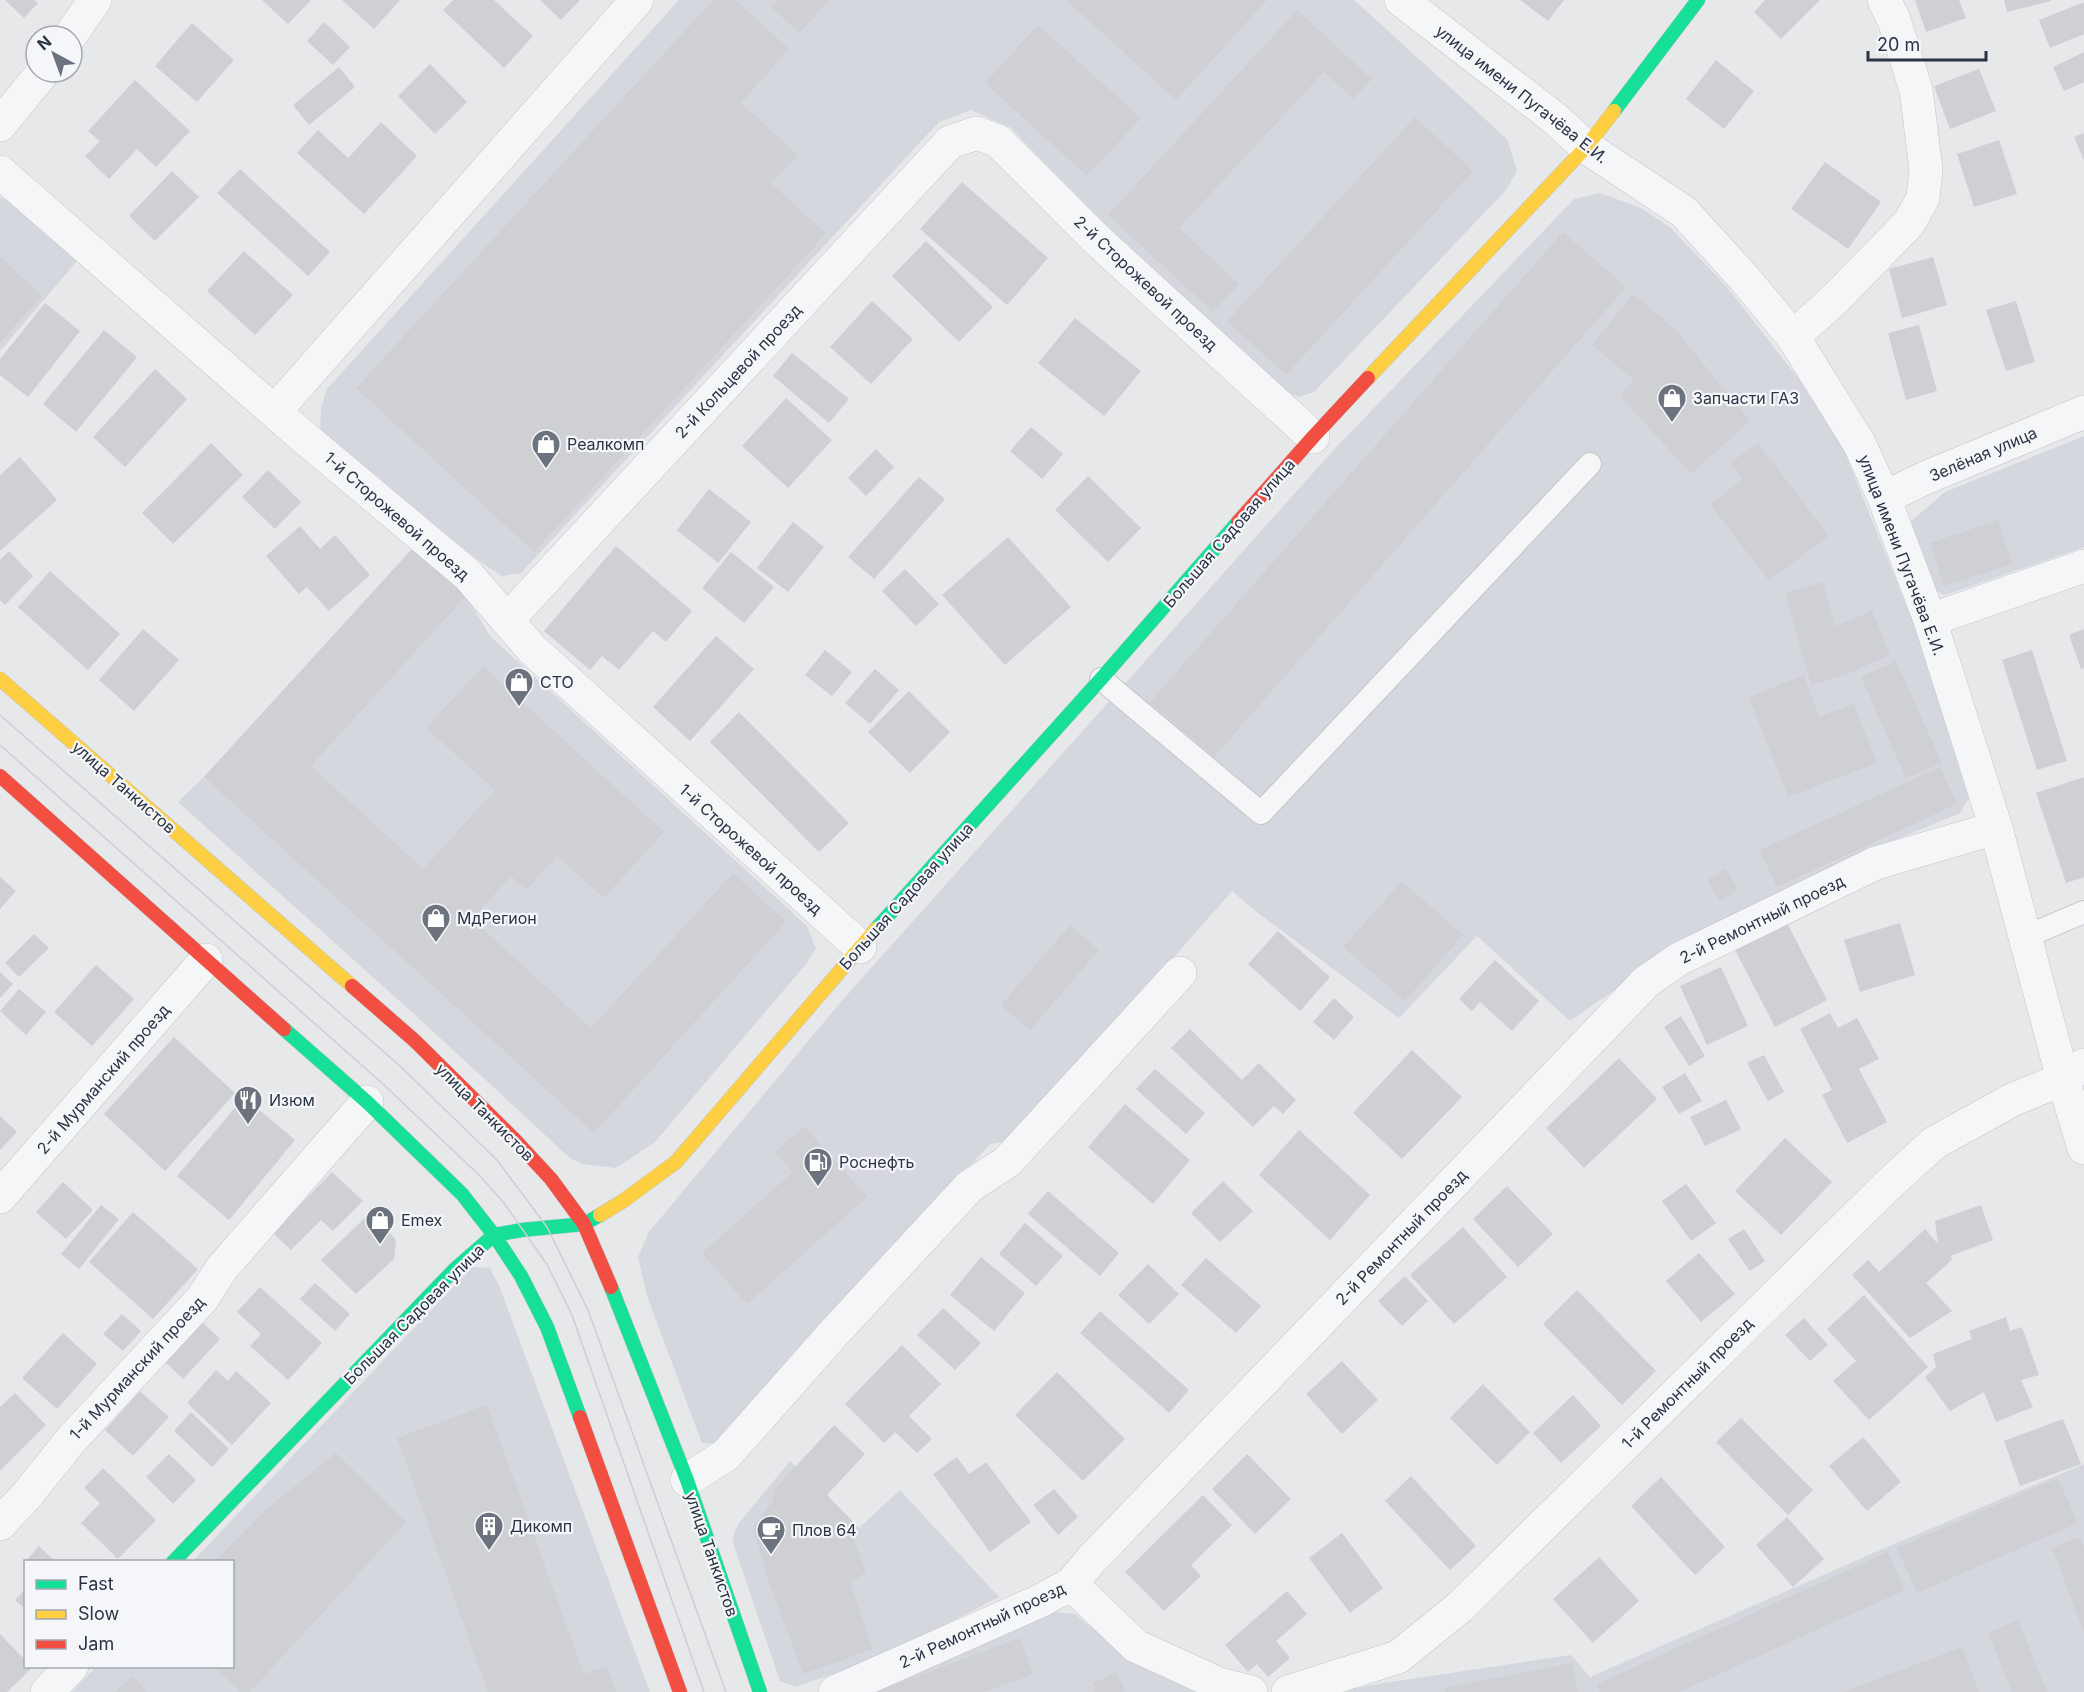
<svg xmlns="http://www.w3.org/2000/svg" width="2084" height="1692" viewBox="0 0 2084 1692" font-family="Inter,sans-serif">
<rect width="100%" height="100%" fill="#e6e8ea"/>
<path fill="#d4d7dd" d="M679,0H1354L1507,139L1517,170L1507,189L1314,392L1299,397L1287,392L1104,223L1010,127L971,110L939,122L521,573L502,576L474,557L320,430L321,408L327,389Z
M1600,193L1641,208L1671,228L1727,287L1801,382L1843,448L1913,622L1971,795L1960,813L1871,850L1639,973L1570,1021L1477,936L1399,1018L1254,910L1232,891L1012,1141L990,1144L734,1426L715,1444L702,1443L647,1296L638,1257L649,1232L839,1004L1329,455L1574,199Z
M0,197L9,201L77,261L0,351Z
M2084,436V547L1945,595L1936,591L1911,521L1945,492Z
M413,548L466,596L491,637L807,926L816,949L806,964L655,1142L616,1168L583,1164L571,1159L425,1024L178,802L204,777Z
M472,1267L490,1268L500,1288L650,1692H72L96,1667L232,1666V1562L193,1561Z
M790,1461L859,1528L900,1490L999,1597L886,1655L796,1687L780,1681L733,1543L734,1533L739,1523Z
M2084,1464V1692H1341L1371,1685L1571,1655L1590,1677L1892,1545Z
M1054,1612L1075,1614L1091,1627L1211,1692H860Z"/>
<path fill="#ced0d3" d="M5,0H34L38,3L24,18Z
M262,0H311L288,24Z
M342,0H400L374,29Z
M453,0H494L533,36L504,68L443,10Z
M540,0H580L561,20Z
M713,0H736L789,49L741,103L798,155L771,183L826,234L534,552L356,388Z
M777,0H830L799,33L771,7Z
M1066,0H1267L1176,100Z
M1520,0H1564L1548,21Z
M1765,0H1820L1781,39L1754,12Z
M1915,0H1959L1966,18L1926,32Z
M2004,0H2051V1L2007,12Z
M2084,2V34L2050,48L2039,20Z
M1297,10L1372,79L1353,99L1324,72L1179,228L1239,284L1213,312L1108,215Z
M324,22L350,47L333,65L307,41Z
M192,23L234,60L197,102L155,66Z
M1038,25L1141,118L1087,176L985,83Z
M2084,52V82L2064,91L2053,67Z
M1716,60L1754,91L1724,129L1686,99Z
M430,64L467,102L435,134L398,96Z
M339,67L355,87L309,125L293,105Z
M1979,69L1996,111L1950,129L1934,86Z
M135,80L190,131L156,167L137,149L109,179L85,156L100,141L88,131Z
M1415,117L1473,171L1286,375L1227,321Z
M381,122L417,156L364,214L297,153L318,130L348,158Z
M2084,133V160L2074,137Z
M1999,140L2017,194L1974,207L1957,154Z
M1825,162L1881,202L1848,249L1791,209Z
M240,169L330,252L308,276L217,193Z
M172,171L199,197L155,241L129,216Z
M962,182L1048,258L1007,305L920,229Z
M1563,232L1626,287L1214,757L1150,702Z
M926,241L993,307L959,342L892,276Z
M244,251L293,295L255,335L207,291Z
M0,257L42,296L0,342Z
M1933,257L1947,305L1902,318L1889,269Z
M1633,294L1675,329L1750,421L1691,474L1620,396L1634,380L1592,345Z
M872,301L913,339L871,384L830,347Z
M2016,301L2035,362L2006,371L1986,310Z
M45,303L80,331L28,397L0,375V359Z
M1075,318L1141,371L1104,416L1038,363Z
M1919,325L1937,391L1906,400L1888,333Z
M104,330L137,357L76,432L43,404Z
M792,353L849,399L829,423L773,376Z
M155,369L187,399L125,467L93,437Z
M786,398L832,440L788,488L742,446Z
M1031,427L1063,454L1042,479L1010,451Z
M211,443L243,475L173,544L142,513Z
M1758,443L1829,536L1769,581L1710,504L1743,479L1730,463Z
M876,449L894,467L866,496L848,478Z
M20,457L57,500L0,551V475Z
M268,470L301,502L275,529L242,497Z
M1088,476L1141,528L1108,562L1055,510Z
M919,477L945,499L874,579L848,557Z
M709,489L751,522L718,563L677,530Z
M1998,520L2012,564L1944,586L1930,543Z
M793,522L824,547L788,592L757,568Z
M300,526L320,549L335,535L370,575L329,611L307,587L299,594L266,556Z
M1008,537L1071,607L1005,665L942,595Z
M616,546L692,611L666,642L653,631L619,670L602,656L590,670L544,631Z
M413,548L466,596L311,766L423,869L495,790L426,728L483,666L664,832L604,898L557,856L526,890L511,876L472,919L591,1028L733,873L786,922L594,1133L204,777Z
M9,551L33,576L5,605L0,600V560Z
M731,552L774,587L744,623L702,588Z
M905,569L939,604L916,626L882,591Z
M50,571L120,634L88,670L18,607Z
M1823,582L1835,626L1872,611L1890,655L1848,674L1811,685L1785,593Z
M143,629L179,660L134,711L99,680Z
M2084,629V668L2081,669L2069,635Z
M716,636L754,669L690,741L653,707Z
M825,650L852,672L832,696L805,675Z
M2032,650L2067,761L2037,770L2002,660Z
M1896,661L1942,763L1906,778L1861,677Z
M875,669L899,690L870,724L845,703Z
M1804,675L1819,717L1854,704L1877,763L1788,797L1749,697Z
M909,691L950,732L910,773L868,732Z
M739,712L849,823L819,852L710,742Z
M1940,767L1957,804L1777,887L1760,850Z
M2084,777V877L2066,883L2036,793Z
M1726,869L1738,890L1720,901L1707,880Z
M0,877L16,891L0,909Z
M1402,881L1463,935L1405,1001L1343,947Z
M1787,923L1827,1000L1775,1027L1735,950Z
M1900,923L1915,975L1860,992L1844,940Z
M1070,925L1099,950L1030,1030L1001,1005Z
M1278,931L1330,977L1300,1011L1248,964Z
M34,934L49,948L19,977L5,963Z
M1495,960L1539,1001L1512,1031L1480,1002L1472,1011L1459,999Z
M96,965L134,999L92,1046L54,1012Z
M1721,967L1748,1026L1707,1045L1680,986Z
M0,972L13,984L0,998Z
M19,989L46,1012L26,1035L0,1011Z
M1334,998L1354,1017L1334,1040L1313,1022Z
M1830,1013L1838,1028L1857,1018L1879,1059L1859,1069L1887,1122L1847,1143L1822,1095L1832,1090L1800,1029Z
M1681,1016L1705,1056L1689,1066L1664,1027Z
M1190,1029L1242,1080L1259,1063L1296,1100L1283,1114L1274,1106L1253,1127L1171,1048Z
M174,1037L235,1093L165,1171L104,1114Z
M1412,1050L1462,1097L1402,1159L1353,1113Z
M1764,1055L1784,1092L1768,1101L1747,1063Z
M1619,1058L1657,1099L1584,1168L1546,1128Z
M1155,1069L1205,1113L1186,1134L1136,1089Z
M1685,1073L1702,1101L1679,1114L1662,1087Z
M244,1097L295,1140L229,1220L177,1176Z
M1726,1100L1741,1129L1705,1146L1690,1117Z
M1125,1104L1190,1160L1153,1204L1088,1147Z
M0,1116L17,1132L0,1150Z
M804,1126L867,1197L747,1304L702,1253L793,1172L775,1152Z
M1299,1130L1370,1195L1330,1240L1259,1175Z
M1785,1138L1832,1182L1781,1235L1735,1191Z
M332,1172L363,1201L333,1231L321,1220L291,1250L273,1233Z
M1223,1181L1253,1211L1220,1242L1191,1213Z
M63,1182L93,1210L66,1239L36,1212Z
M1686,1184L1716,1223L1691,1241L1662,1201Z
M1507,1186L1553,1234L1518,1267L1473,1219Z
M1048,1191L1119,1253L1100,1276L1028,1214Z
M101,1205L119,1219L79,1269L61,1254Z
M1981,1205L1993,1240L1950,1256L1953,1259L1926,1283L1952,1311L1910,1338L1852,1275L1868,1260L1879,1272L1925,1229L1938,1244L1935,1221Z
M133,1212L198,1269L153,1319L89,1262Z
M371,1212L396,1240L394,1259L356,1294L321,1260Z
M1025,1223L1063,1256L1036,1286L999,1254Z
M1463,1227L1507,1277L1454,1324L1410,1275Z
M1744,1229L1765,1261L1750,1271L1728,1239Z
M1699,1253L1735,1294L1701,1322L1666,1281Z
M981,1257L1025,1293L994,1331L950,1295Z
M1206,1258L1261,1306L1236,1333L1181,1285Z
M1148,1264L1179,1294L1149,1324L1118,1295Z
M1405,1276L1428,1301L1402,1326L1378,1301Z
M315,1283L350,1314L335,1331L300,1299Z
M260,1287L322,1343L288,1380L250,1346L261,1334L237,1312Z
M1577,1290L1656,1371L1622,1405L1543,1324Z
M1864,1295L1928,1367L1869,1420L1833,1381L1856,1361L1827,1329Z
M943,1308L981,1343L955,1370L917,1335Z
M1100,1311L1189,1390L1169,1413L1080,1333Z
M122,1314L141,1331L123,1351L103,1334Z
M2006,1317L2010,1331L2022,1327L2039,1375L2021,1380L2033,1407L1996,1422L1984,1392L1950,1411L1925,1377L1936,1367L1933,1354L1972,1339L1969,1331Z
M1804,1318L1828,1345L1810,1361L1785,1335Z
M202,1322L220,1339L183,1379L165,1362Z
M63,1333L97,1364L57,1409L22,1378Z
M902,1345L941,1384L909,1416L932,1439L917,1453L895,1432L884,1443L845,1404Z
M1342,1361L1378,1400L1342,1434L1306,1394Z
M216,1370L228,1381L236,1371L271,1403L232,1445L187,1403Z
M1057,1372L1125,1439L1083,1481L1015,1415Z
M1483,1384L1530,1432L1497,1465L1450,1418Z
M140,1391L169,1417L133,1456L105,1430Z
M15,1393L46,1425L0,1471V1407Z
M1573,1395L1601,1426L1561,1463L1533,1433Z
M487,1405L584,1674L607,1666L617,1692H488L397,1438Z
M191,1412L229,1449L212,1467L174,1431Z
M1741,1418L1813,1490L1788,1515L1716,1442Z
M2063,1419L2081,1464L2020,1486L2004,1441Z
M834,1425L865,1454L827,1495L859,1528L852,1536L866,1572L850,1583L873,1649L803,1674L769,1583L753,1527L773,1501L774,1490Z
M1863,1437L1901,1482L1867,1511L1829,1466Z
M336,1453L406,1522L250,1692H241L213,1666H232V1562H214L265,1510Z
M169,1454L196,1480L173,1504L146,1477Z
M1247,1454L1291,1499L1255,1534L1212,1489Z
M957,1457L969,1474L986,1462L1031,1522L990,1552L933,1474Z
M103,1468L156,1520L118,1559L81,1523L100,1503L84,1488Z
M1411,1476L1476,1546L1450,1570L1385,1501Z
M1661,1477L1725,1547L1695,1575L1631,1506Z
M2058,1478L2078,1523L1917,1593L1897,1548Z
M1054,1489L1078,1517L1058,1535L1033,1505Z
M1203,1495L1232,1525L1191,1565L1201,1576L1164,1611L1125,1572Z
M1787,1517L1824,1559L1793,1587L1756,1545Z
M1342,1533L1383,1588L1350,1613L1309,1558Z
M2079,1537L2084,1548V1632L2052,1548Z
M39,1546L55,1562H25Z
M1888,1552L1905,1590L1679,1692H1600L1597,1684Z
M1599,1557L1639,1601L1593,1643L1553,1599Z
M26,1589V1610L15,1600Z
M1287,1591L1307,1614L1276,1641L1290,1658L1268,1677L1257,1664L1248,1672L1225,1645Z
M2018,1620L2047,1692H2012L1988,1633Z
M0,1634L26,1661V1666L32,1668L7,1692H0Z
M1020,1638L1033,1674L985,1692H875Z
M1962,1647L1979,1692H1843Z
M1572,1663L1578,1692H1445L1444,1688Z
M1117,1673L1125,1692H1096L1093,1683Z
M133,1676L147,1692H114Z"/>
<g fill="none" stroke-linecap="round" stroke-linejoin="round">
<g stroke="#c4c6c8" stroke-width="24">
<path id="lane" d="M1101,679L1261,813L1590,464
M2025,937L2084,912"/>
</g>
<g stroke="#c4c6c8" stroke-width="34">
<path id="street" d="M1401,0L1553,117L1586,147L1684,212L1744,278L1793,337L1859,443L1884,498L1930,620L1996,828L2063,1079L2084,1148
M70,36L95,0
M0,125L43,72
M0,172L300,434L467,574L532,649L860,947
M1793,337L1836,298L1909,223L1923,198L1926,169L1916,90L1894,20L1884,0
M275,411L637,0
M1884,498L1925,478L2084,412
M507,620L950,142L977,133L998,141L1097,240L1313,437
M1930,620L2084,566
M0,1197L206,960
M687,1480L726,1455L833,1334L970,1186L1007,1162L1180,973
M0,1524L27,1495L71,1440L202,1299L222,1268L367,1102
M1071,1584L1136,1646L1219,1684L1251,1692
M47,1692L72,1666
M835,1692L1040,1601L1071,1584L1092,1559L1646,982L1679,959L1876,863L1996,828
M1288,1692L1398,1657L1460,1607L1887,1186L1934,1143L2012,1100L2063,1079L2084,1065"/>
</g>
<g stroke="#c4c6c8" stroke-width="15">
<path id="fast" d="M1614,111L1698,0
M876,929L1101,679L1238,522
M284,1029L367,1102L462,1194L494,1235L521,1276L547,1327L580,1417
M611,1287L687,1480L760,1692
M173,1562L454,1270L494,1235L522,1230L584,1224L600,1215"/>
</g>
<g stroke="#c4c6c8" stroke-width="15">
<path id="slow" d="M1368,378L1586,147L1614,111
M0,679L352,986
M600,1215L623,1201L676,1162L876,929"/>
</g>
<g stroke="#c4c6c8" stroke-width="15">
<path id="jam" d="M1238,522L1313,437L1368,378
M0,776L284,1029
M352,986L415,1041L514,1139L551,1179L584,1224L611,1287
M580,1417L680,1692"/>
</g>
<use href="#lane" stroke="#f5f6f7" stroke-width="22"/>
<use href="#street" stroke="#f5f6f7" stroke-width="33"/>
<use href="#fast" stroke="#16e098" stroke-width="14"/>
<use href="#slow" stroke="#ffcf43" stroke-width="14"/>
<use href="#jam" stroke="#f24e42" stroke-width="14"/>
<path stroke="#cecfd2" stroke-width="1.5" d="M0,715L400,1066L497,1160L547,1227L588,1310L726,1692
M0,745L383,1084L480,1176L504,1203L546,1263L572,1315L704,1692"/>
</g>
<defs>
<g id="shop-pin" transform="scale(1.5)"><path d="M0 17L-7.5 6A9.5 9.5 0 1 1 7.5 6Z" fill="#6c737f" stroke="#f4f6f9"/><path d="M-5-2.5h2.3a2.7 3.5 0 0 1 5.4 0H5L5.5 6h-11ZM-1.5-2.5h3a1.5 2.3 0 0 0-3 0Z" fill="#fff"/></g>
<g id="restaurant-pin" transform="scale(1.5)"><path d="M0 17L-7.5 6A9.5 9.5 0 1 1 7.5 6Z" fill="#6c737f" stroke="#f4f6f9"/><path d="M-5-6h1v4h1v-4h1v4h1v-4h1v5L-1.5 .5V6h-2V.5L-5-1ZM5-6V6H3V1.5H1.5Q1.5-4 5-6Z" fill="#fff"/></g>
<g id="fuel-pin" transform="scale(1.5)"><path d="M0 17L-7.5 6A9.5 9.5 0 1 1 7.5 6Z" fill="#6c737f" stroke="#f4f6f9"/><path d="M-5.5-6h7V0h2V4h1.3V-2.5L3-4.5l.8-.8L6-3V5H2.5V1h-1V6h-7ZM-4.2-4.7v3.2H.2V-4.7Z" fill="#fff"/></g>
<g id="building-pin" transform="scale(1.5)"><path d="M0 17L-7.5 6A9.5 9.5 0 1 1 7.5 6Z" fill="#6c737f" stroke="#f4f6f9"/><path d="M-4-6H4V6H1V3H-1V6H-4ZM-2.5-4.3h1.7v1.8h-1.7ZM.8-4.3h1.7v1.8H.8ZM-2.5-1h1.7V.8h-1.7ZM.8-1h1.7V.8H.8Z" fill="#fff"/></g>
<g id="cafe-pin" transform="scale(1.5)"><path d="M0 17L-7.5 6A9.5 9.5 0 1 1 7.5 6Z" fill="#6c737f" stroke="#f4f6f9"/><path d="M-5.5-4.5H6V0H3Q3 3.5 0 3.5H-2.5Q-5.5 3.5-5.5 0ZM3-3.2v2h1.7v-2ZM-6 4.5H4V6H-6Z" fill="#fff"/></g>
</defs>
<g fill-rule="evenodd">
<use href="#shop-pin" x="1672" y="398"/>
<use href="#shop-pin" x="546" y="444"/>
<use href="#shop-pin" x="519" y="682"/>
<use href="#shop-pin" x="436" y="918"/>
<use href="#restaurant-pin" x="248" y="1100"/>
<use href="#fuel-pin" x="818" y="1162"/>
<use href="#shop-pin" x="380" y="1220"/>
<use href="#building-pin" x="489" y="1526"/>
<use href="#cafe-pin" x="771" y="1530"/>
</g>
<g text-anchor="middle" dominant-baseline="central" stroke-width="4.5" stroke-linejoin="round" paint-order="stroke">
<g font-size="16" fill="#2b3445" stroke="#f4f6f9">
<text transform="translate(1522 94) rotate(38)">улица имени Пугачёва Е.И.</text>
<text transform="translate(1146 283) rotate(43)">2-й Сторожевой проезд</text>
<text transform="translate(738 371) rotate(-47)">2-й Кольцевой проезд</text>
<text transform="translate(1983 454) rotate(-23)">Зелёная улица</text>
<text transform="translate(397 516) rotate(41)">1-й Сторожевой проезд</text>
<text transform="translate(1229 533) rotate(-49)">Большая Садовая улица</text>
<text transform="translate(1902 555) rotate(69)">улица имени Пугачёва Е.И.</text>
<text transform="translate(124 787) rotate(41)">улица Танкистов</text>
<text transform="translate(751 849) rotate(42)">1-й Сторожевой проезд</text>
<text transform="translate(906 896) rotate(-48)">Большая Садовая улица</text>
<text transform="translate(1762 919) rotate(-26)">2-й Ремонтный проезд</text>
<text transform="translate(103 1079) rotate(-49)">2-й Мурманский проезд</text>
<text transform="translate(485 1112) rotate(45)">улица Танкистов</text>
<text transform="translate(1401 1237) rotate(-46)">2-й Ремонтный проезд</text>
<text transform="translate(414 1314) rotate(-45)">Большая Садовая улица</text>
<text transform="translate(137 1368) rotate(-47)">1-й Мурманский проезд</text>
<text transform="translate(1687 1383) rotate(-45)">1-й Ремонтный проезд</text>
<text transform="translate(712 1554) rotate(71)">улица Танкистов</text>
<text transform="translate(982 1625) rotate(-25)">2-й Ремонтный проезд</text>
</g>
<g font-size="16" fill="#2b3445" stroke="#f4f6f9" text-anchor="start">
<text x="1693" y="398">Запчасти ГАЗ</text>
<text x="567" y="444">Реалкомп</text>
<text x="540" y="682">СТО</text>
<text x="457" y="918">МдРегион</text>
<text x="269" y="1100">Изюм</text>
<text x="839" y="1162">Роснефть</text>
<text x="401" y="1220">Emex</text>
<text x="510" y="1526">Дикомп</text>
<text x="792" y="1530">Плов 64</text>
</g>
</g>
<rect x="24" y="1560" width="210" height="108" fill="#f4f6f9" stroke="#a4a8b1" stroke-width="1.5"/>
<rect x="36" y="1580" width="30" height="9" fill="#16e098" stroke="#a4a8b1" stroke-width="1.5"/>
<text x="78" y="1590" font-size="18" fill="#2b3445">Fast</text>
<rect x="36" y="1610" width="30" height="9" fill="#ffcf43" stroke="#a4a8b1" stroke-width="1.5"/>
<text x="78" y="1620" font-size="18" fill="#2b3445">Slow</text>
<rect x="36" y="1640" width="30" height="9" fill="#f24e42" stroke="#a4a8b1" stroke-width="1.5"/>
<text x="78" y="1650" font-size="18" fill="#2b3445">Jam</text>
<g transform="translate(54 54) rotate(319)"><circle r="28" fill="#f4f6f9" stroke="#a4a8b1" stroke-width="1.5"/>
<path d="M0-4.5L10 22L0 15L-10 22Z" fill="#6c737f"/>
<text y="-9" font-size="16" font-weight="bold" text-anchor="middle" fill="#2b3445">N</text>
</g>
<path d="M1868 51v9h118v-9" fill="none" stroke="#2b3445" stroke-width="3"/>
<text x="1877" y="51" font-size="18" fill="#2b3445" stroke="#f4f6f9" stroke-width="4.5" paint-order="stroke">20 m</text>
</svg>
